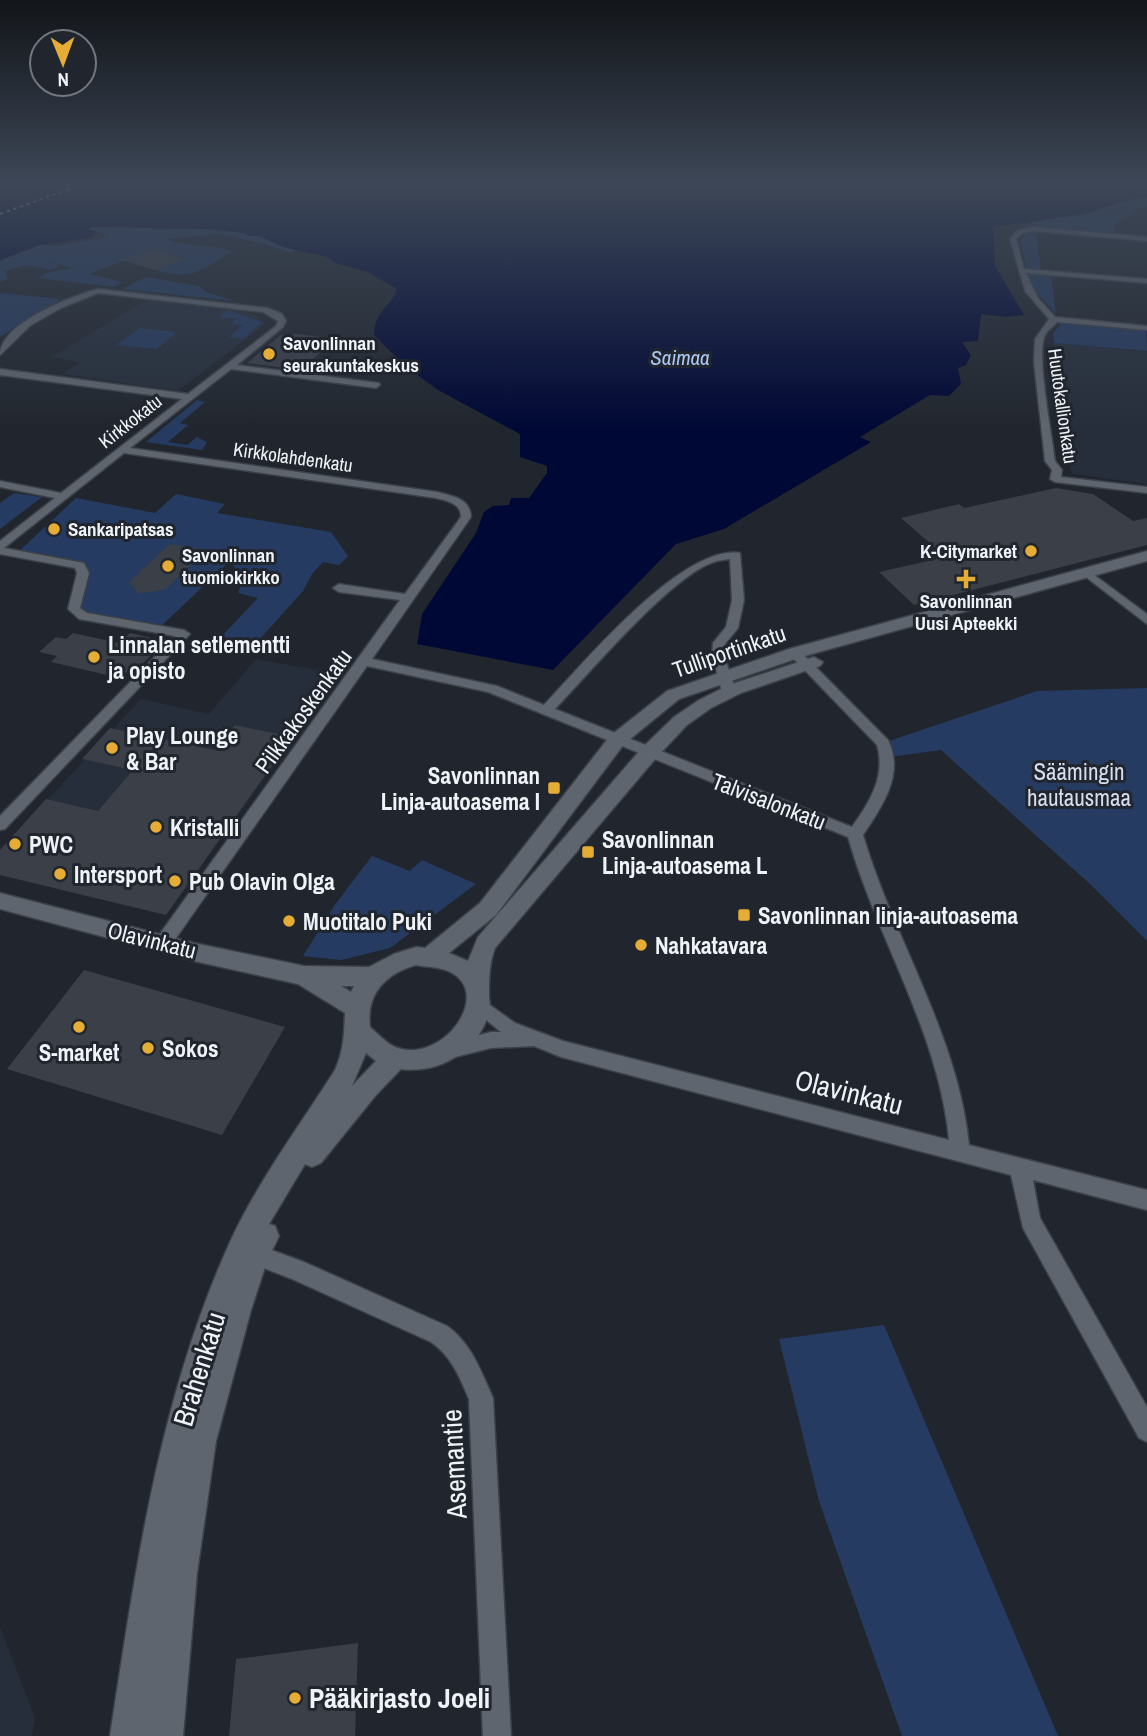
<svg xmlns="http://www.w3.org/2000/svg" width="1147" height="1736" viewBox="0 0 1147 1736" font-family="'Archivo Narrow',sans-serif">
<rect width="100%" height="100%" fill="#21262e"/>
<path fill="#262e3b" d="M149,299L243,311L258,316L265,324L178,391L63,374L80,362L51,357Z
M1054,343L1147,352V484L1073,474L1067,461Z
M256,659L340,674L166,915L0,875V851L141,699L209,714Z
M0,1627L35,1718L32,1736H0Z"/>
<path fill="#253b61" d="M1147,198V206L1132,210L1138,212L1113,224L1115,234L1022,225Z
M132,226L165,230L176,227L244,233L248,236C266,235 280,246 297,248L291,253L265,244L218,234L165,239C185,247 211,244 232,251C199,272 194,280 154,270L185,258L155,249L89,274L122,282L114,287L38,278L49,272L71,268L52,262L60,266L51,270L26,265L5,271L8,279L0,282V261L40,245L56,246L107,237L96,230H87L91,227Z
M1028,231H1041L1036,232L1041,270L1027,269L1020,241Z
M1029,273L1051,275L1056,314L1028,283Z
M146,277L199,286L206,292L235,301L122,289Z
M0,293L61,299L0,337Z
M227,310L262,322L243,339L229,337L243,325L231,324L236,319L219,317Z
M1064,321L1146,331L1147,351L1054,343L1053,333Z
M140,328L177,332L157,349L116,345Z
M197,400L205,402L180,423L188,425L168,442L187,445L197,437L207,442L202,450L146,442Z
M14,493L42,497L0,529V503Z
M176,494L225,504L217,513L331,532L348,556L339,565L323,562L312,574L303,591L259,640L221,637L258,598L238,593L242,583L231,560L158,629L83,616L74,609L80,565L16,554L76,498L155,513Z
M1147,688V941L1091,885L941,750L890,757L883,743L1037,691Z
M372,856L410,871L422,860L476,884L390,948L341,960L303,956L334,906Z
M884,1325L1058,1736H902L819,1501L779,1339Z"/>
<path fill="#000835" d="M0,186H1147V197L1127,200L1086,214L993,227L995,266L1024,315L1007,317L981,314L978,341L962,342L971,355L966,365L958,368L961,384L949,396L930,395L860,437L871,442L724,529L676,544L553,670L417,644L422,614L476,533L484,512L493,506L509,505L511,498H529L547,473V466L520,457V434L438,390L405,366L374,335C375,309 390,309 397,289L368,272L335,263L327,257L283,247L259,236H248L244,233L209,229L91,227L89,230L96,232L92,237L40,245L0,260Z"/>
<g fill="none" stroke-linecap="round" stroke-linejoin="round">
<path stroke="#aec9f7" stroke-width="2" stroke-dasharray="3.5 3.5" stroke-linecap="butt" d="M0,214L78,186"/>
</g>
<path fill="#3a3f48" d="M155,249L186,259L154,270L122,260Z
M297,334L329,338L324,342L331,343L301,370L247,363L281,335Z
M1056,488L1093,494L1133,521L1147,518V545L914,605L879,572L946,557L901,518L959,504L964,508Z
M170,544L206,550L166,589L139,594L129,582Z
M73,633L119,643L130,633L166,641L137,669L131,668L120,678L51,662L57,656L39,652L56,637L66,639Z
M235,725L292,737L166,915L0,875V850L46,799L98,811L133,770L82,759L110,728L215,750Z
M84,970L285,1027L222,1135L7,1069Z
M358,1643L355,1736H229L236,1659Z"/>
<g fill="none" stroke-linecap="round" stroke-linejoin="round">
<g stroke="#3c4148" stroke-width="3">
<path id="street" d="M1033,227L1147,237V241L1033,231L1021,234L1016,239L1024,269L1147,279V283L1026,273L1038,298L1055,317L1147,326V330L1057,322C1053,327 1046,330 1044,338C1037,359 1052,435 1055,461L1062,470L1061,477L1147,487V493L1055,482L1050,479L1052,470L1045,461L1034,362L1035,339L1049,319L1025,291L1010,239L1017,231Z
M98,289L268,308L282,314L286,321L283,327L237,365L379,383L380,385L376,388L231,369L130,448L437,492C452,496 470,498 471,517L372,659L497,686L544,705C583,664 682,544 740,553L744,600L738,628L725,644L724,655L736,692L734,695H724L722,692L712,655L713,643L726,627L732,600L730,559C725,560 719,560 714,562C672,575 589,674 555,709L852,827C870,802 886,776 877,745L791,656V650H799L888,740C905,774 882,807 863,835C894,940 958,1035 969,1145L1147,1190V1210L1033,1180L1040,1218L1147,1407V1442L1139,1438L1023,1228L1011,1175L561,1057L534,1046L491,1048L451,1058L445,1056L442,1050L445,1044L491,1032H501L474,1010L471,1005L474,1000L480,998L515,1023L563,1041L949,1140C939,1033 877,939 848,837L488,692L367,666L169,948L163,950L157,948L155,943L157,938L400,600L339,592L333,588L339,584L405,594L461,517C461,503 447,501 436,498L124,453L4,548L84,563L89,573L80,608L87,613L184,630L190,634L5,829L0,830V816L175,636L79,619L68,609L77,573L75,568L0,554V541L55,498L0,487V481L61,493L182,399L0,375V369L188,394L276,326L278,321L263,312L98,293L61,308L31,325L0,355C0,323 72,296 98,289Z
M1086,569L1147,614V624L1082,574V570Z
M250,1242L304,1262L447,1326C471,1343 481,1371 493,1398L511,1736H483L469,1399C459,1376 452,1357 431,1342L292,1279L243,1260L239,1253L243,1246Z"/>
</g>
<g stroke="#3c4148" stroke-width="3">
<path id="secondary" d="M1147,551V561L801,657L679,699L624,744L496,915L449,953L468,961L478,937L642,748L674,717L699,700L729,685L814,657L823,662L820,666L741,693L711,708L687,725L656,758L495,948C489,964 489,979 489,996C489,998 490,1004 490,1006C484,1048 440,1075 401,1069L376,1095L321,1163L312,1167L305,1164L269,1224L275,1226L279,1236L267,1261L251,1310L216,1441L197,1573L183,1736H110C136,1567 159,1399 230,1242C258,1181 299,1127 335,1070C344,1050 344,1034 345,1013L298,984L194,961L0,909V893L194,943L304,966L369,967L394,954L416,947L425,948L480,903L610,736L667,691L789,649ZM416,965C426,967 439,967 448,971C496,992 442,1066 395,1047C386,1043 377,1033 370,1027C366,994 385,974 416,965ZM341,986H354L351,992ZM366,1053L376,1061L352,1086Z"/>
</g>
<use href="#street" fill="#5f656e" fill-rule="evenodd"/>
<use href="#secondary" fill="#5f656e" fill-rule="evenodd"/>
</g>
<linearGradient id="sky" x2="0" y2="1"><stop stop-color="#121519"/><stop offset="0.43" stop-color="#3d4757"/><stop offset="1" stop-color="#3d4757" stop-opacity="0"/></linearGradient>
<rect width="1147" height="429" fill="url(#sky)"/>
<g fill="#e6ad36" stroke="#21262e" stroke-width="2.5">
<circle cx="269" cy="354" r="7"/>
<circle cx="54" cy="529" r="7"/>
<circle cx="1031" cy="551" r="7"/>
<circle cx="168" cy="566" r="7"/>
<path d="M962.5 568.5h7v7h7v7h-7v7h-7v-7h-7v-7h7z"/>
<circle cx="94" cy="657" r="7"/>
<circle cx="112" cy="748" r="7"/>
<rect x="547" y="781" width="14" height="14" rx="3.5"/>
<circle cx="156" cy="827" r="7"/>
<circle cx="15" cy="844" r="7"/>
<rect x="581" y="845" width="14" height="14" rx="3.5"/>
<circle cx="60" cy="874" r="7"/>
<circle cx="175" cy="881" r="7"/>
<rect x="737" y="908" width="14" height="14" rx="3.5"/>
<circle cx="289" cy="921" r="7"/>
<circle cx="641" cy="945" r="7"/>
<circle cx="79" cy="1027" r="7"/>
<circle cx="148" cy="1048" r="7"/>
<circle cx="295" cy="1698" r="7"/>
</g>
<g text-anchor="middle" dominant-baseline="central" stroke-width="6" stroke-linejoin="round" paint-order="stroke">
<g font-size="19" font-weight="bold" fill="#eff3f8" stroke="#21262e" text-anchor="start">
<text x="283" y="343">Savonlinnan<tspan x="283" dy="22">seurakuntakeskus</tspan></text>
<text x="68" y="529">Sankaripatsas</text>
<text x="1017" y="551" text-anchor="end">K-Citymarket</text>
<text x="182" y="555">Savonlinnan<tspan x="182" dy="22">tuomiokirkko</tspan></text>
<text x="966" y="601" text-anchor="middle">Savonlinnan<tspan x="966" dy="22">Uusi Apteekki</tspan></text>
</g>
<g font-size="19" fill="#eff3f8" stroke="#21262e">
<text transform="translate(1063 406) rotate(82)">Huutokallionkatu</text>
<text transform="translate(130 421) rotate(-38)">Kirkkokatu</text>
<text transform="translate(293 457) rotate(8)">Kirkkolahdenkatu</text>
</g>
<g font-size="21" font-style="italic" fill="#aec9f7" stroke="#21262e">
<text x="680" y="357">Saimaa</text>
</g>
<g font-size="23" font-weight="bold" fill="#eff3f8" stroke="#21262e" text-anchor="start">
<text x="108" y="644">Linnalan setlementti<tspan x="108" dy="26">ja opisto</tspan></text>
<text x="126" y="735">Play Lounge<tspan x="126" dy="26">&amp; Bar</tspan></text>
<text x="540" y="775" text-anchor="end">Savonlinnan<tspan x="540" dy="26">Linja-autoasema I</tspan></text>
<text x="170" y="827">Kristalli</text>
<text x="602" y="839">Savonlinnan<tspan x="602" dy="26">Linja-autoasema L</tspan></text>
<text x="29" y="844">PWC</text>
<text x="74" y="874">Intersport</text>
<text x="189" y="881">Pub Olavin Olga</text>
<text x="758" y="915">Savonlinnan linja-autoasema</text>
<text x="303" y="921">Muotitalo Puki</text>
<text x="655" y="945">Nahkatavara</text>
<text x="162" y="1048">Sokos</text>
<text x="79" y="1052" text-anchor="middle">S-market</text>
</g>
<g font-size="23" fill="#eff3f8" stroke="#21262e">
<text transform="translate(729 651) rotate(-19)">Tulliportinkatu</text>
<text transform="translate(303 711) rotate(-54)">Pilkkakoskenkatu</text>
<text transform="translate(769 801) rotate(21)">Talvisalonkatu</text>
<text transform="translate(152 940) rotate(14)">Olavinkatu</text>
</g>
<g font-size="23" fill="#d6dfef" stroke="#21262e">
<text x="1079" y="771">Säämingin<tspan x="1079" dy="26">hautausmaa</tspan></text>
</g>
<g font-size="28" fill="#eff3f8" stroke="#21262e">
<text transform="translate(849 1092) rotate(14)">Olavinkatu</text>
<text transform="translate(199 1369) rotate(-73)">Brahenkatu</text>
<text transform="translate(454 1464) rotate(-93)">Asemantie</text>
</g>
<g font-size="28" font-weight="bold" fill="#eff3f8" stroke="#21262e" text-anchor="start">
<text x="309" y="1698">Pääkirjasto Joeli</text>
</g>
</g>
<g transform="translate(63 63) rotate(179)"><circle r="33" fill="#21262e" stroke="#73787f" stroke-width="2"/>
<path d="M0-5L12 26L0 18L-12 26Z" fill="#e6ad36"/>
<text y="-10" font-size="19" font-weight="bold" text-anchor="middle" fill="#eff3f8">N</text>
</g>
</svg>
